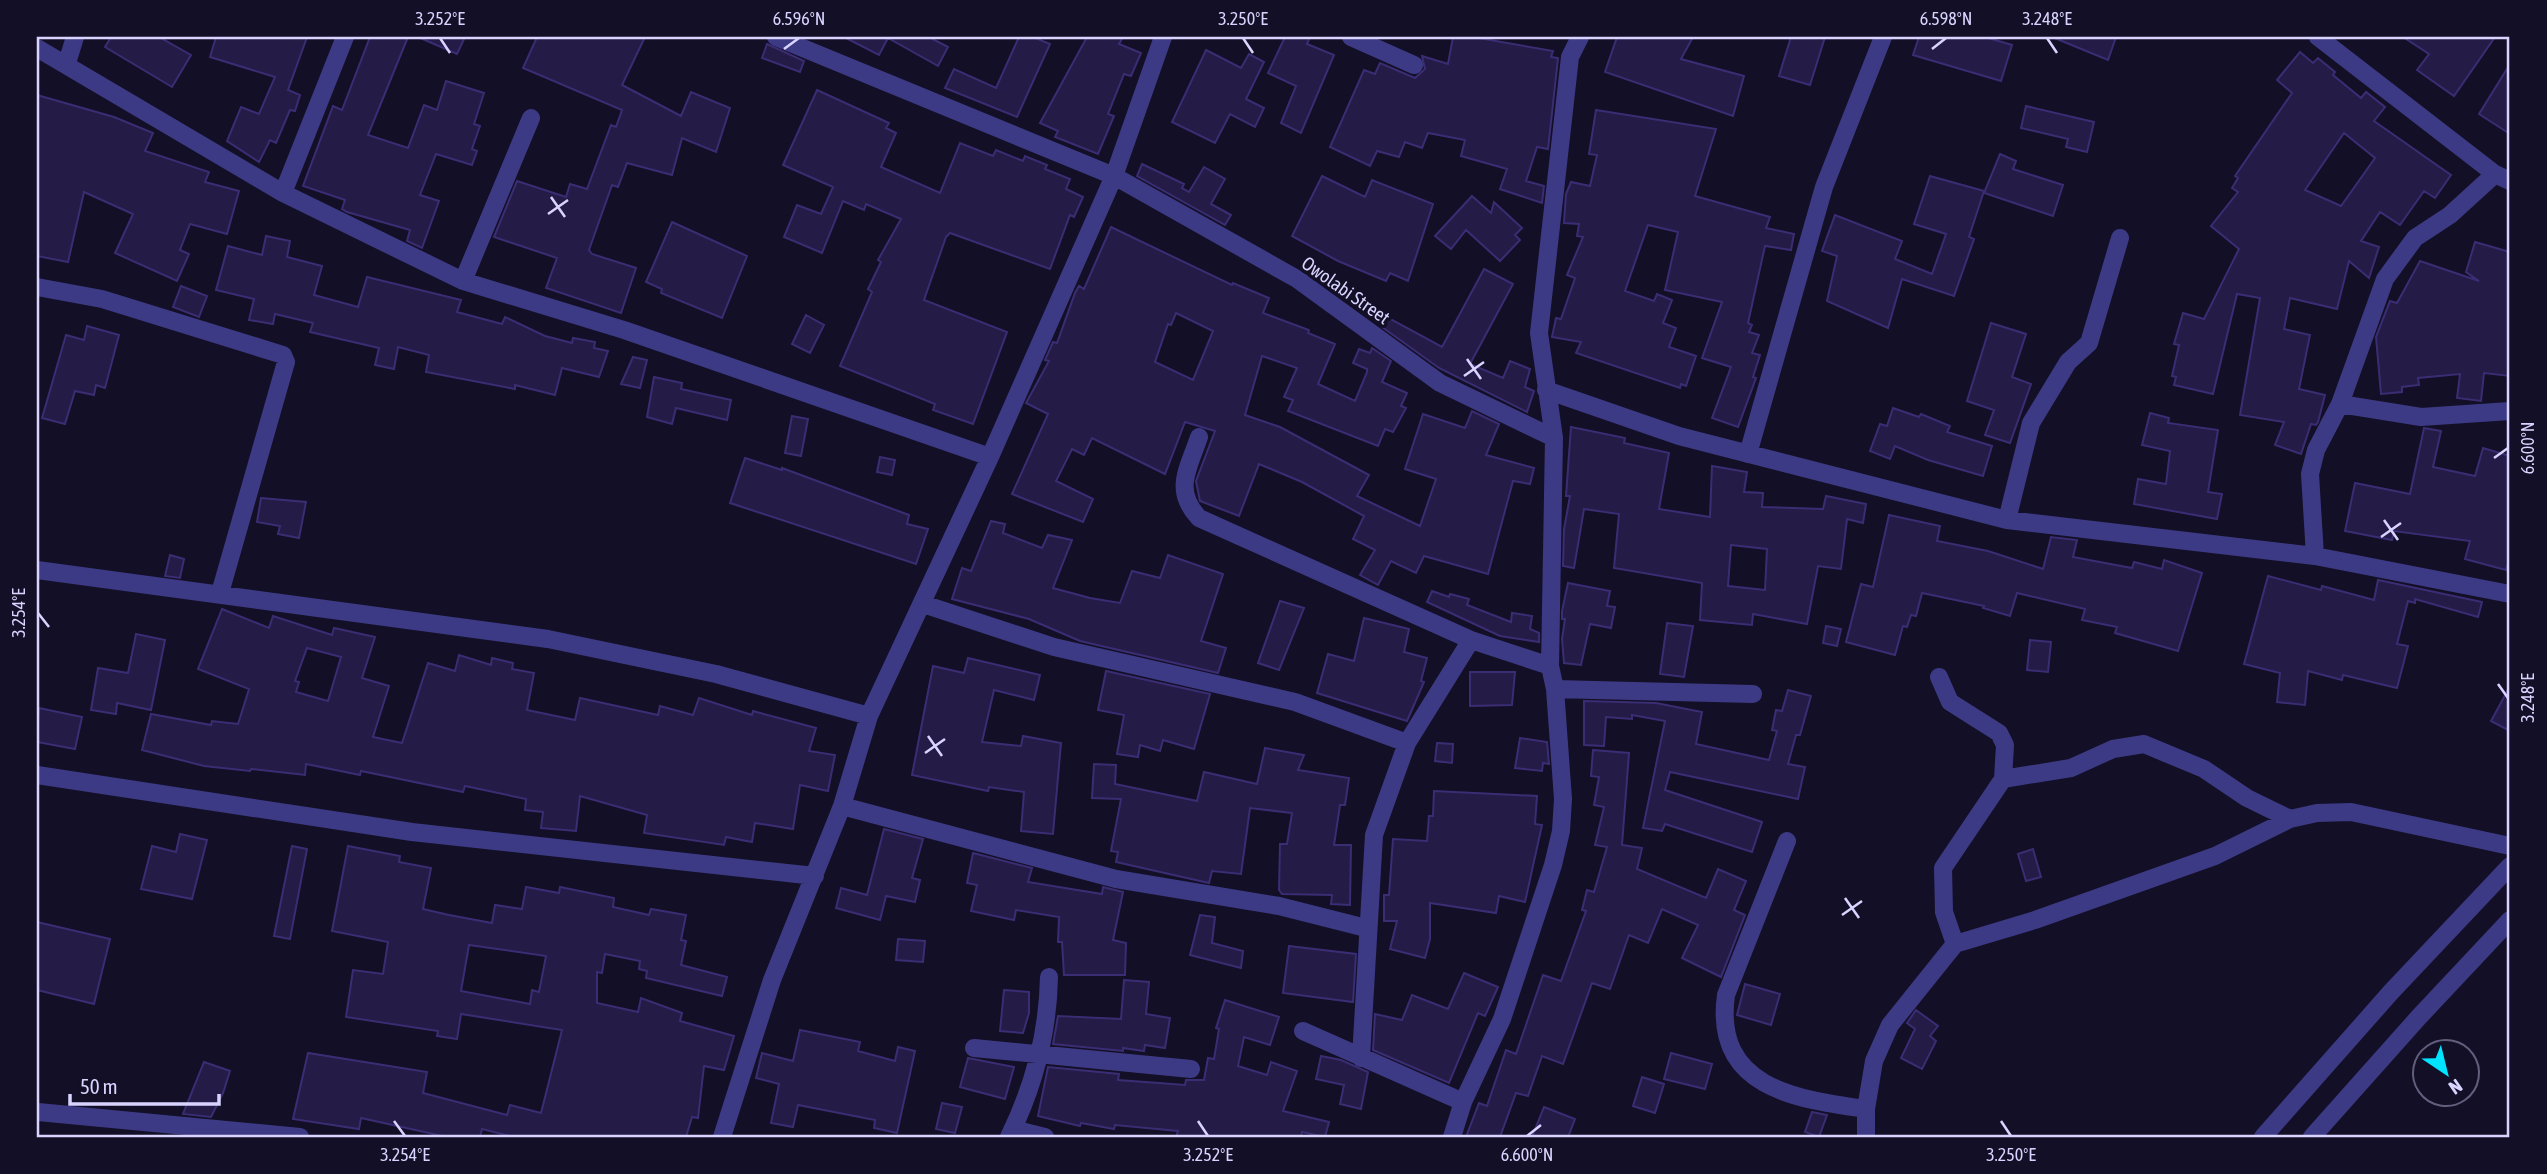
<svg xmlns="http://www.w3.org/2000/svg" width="2547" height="1174" viewBox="0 0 2547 1174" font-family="'Asap Condensed',sans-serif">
<rect width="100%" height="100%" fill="#130f26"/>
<path fill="#241b47" stroke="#3b2d73" stroke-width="2" fill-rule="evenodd" d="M111,37H159L191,55L172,87L105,47Z
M216,37H307L288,90L300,95L295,111L290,110L276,143L270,140L259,162L227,141L241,107L259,114L275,77L210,57Z
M370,37H408L368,135L408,148L424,105L437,110L446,81L484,93L474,124L480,126L472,149L477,151L472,165L436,154L420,195L439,201L422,248L407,241L410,230L347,212L342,209L345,200L303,186L333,106L342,110Z
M418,37H465L457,54Z
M537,37H645L622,85L681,116L691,92L730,108L716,152L682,138L672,175L627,163L618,187L612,185L589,250L592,254L636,268L621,313L546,288L557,258L494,237L517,181L566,197L570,184L587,189L611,125L616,127L622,110L523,68Z
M844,37H929L948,47L938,66L888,38L879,55Z
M1019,37H1033L1050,44L1017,117L945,88L954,69L996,88Z
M1087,37H1123L1119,44L1141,53L1131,76L1124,74L1108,114L1114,116L1098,154L1055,137L1058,131L1040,123Z
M1285,37H1310L1307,44L1334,55L1301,133L1281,123L1296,86L1268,73Z
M1453,37H1473L1553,51L1551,57L1558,58L1548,149L1537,147L1526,181L1544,186L1542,203L1500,189L1507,169L1461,156L1465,140L1428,133L1422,148L1405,142L1399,157L1377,151L1370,166L1330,147L1364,70L1375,74L1380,63L1415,78L1425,69L1422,56L1448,64Z
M1617,37H1693L1681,59L1744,76L1733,116L1605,72Z
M1791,37H1825L1810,85L1779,76Z
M1919,37H1985L2012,45L2001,81L1913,55Z
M2052,37H2116L2108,60Z
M2403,37H2495L2454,96L2417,70L2429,54Z
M767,44L804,61L800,72L762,58Z
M1206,50L1241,68L1249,54L1264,62L1246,99L1264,108L1255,127L1230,114L1215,143L1172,122Z
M2300,52L2313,63L2318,58L2335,72L2333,75L2361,98L2366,92L2385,107L2374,121L2451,175L2435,198L2424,191L2400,225L2380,212L2361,241L2379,247L2369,278L2349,261L2337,309L2290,298L2284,329L2310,335L2299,389L2325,395L2318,422L2316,425L2311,424L2301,454L2275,445L2284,422L2240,415L2260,298L2237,294L2213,394L2174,385L2176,377L2172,376L2179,345L2174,344L2183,313L2204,319L2239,249L2211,226L2238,192L2232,188L2238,178L2235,176L2292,93L2277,80ZM2344,133L2375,158L2341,206L2305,190Z
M2510,64V134L2479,114Z
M817,90L889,123L886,128L896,133L881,167L940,193L960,143L993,156L996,150L1023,161L1025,156L1047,165L1045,169L1070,179L1066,189L1083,197L1074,217L1070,215L1050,269L950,233L946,237L924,300L1007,332L973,424L933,410L935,404L840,366L872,292L868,289L881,262L878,260L901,219L866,204L864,210L843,201L822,253L784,237L797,205L821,214L833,187L783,165Z
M37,95L114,117L153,133L145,151L209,172L205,182L239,191L227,234L190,224L180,250L189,254L177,281L115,253L133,214L84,192L68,262L37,256Z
M2026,106L2094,122L2087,152L2066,147L2068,139L2021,128Z
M1596,110L1716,129L1695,196L1770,217L1766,228L1794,234L1791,250L1765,246L1748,323L1752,325L1749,332L1759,335L1752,353L1760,355L1753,377L1756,378L1738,427L1712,418L1731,367L1702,358L1722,302L1665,290L1678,232L1648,225L1625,291L1654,301L1657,294L1672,300L1663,323L1676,328L1669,347L1696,356L1686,386L1681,384L1680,388L1576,353L1581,342L1552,337L1556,318L1561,319L1575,278L1567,275L1583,237L1577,236L1579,224L1564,223L1566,194L1571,182L1590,186L1597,155L1589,154Z
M2000,154L2016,161L2013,169L2063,185L2053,216L1984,193Z
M1142,164L1184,184L1182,188L1189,192L1204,167L1225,179L1211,204L1231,215L1225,225L1137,176Z
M1322,176L1365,197L1372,180L1433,204L1408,281L1390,273L1386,281L1338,261L1292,236Z
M1930,176L1984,191L1969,237L1974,239L1954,296L1902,279L1888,328L1827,301L1837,256L1822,251L1835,215L1902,241L1895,259L1932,274L1946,234L1914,224Z
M1472,196L1491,213L1494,202L1522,228L1515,235L1520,240L1500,261L1466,230L1451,249L1435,236Z
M672,222L747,256L722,318L661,293L662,289L646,282Z
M1111,227L1232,285L1233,283L1269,298L1263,313L1309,330L1308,333L1335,344L1318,384L1355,401L1367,372V369L1353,363L1359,349L1370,353L1372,348L1391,361L1382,382L1407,393L1401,406L1406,408L1393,432L1385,429L1378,446L1288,411L1293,400L1284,397L1297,368L1262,356L1245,415L1280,427L1369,475L1357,496L1420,526L1436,479L1405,469L1423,414L1465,428L1472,411L1499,424L1486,455L1534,468L1530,484L1513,481L1488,574L1424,556L1416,573L1391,561L1378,585L1360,575L1375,550L1353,539L1364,516L1302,482L1259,464L1239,516L1200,501L1196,481L1215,431L1185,422L1165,474L1092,438L1084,455L1072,449L1056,481L1093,499L1083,522L1012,494L1048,414L1026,403L1049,361L1045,360L1053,342L1057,343L1075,293L1079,286L1084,289ZM1176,313L1213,331L1193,380L1155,362L1168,324L1171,325Z
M266,236L290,241L287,257L322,266L314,295L358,307L367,277L461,300L457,312L502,324L505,317L545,336L572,343L573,338L595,342L594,348L608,351L599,377L562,368L555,395L515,385V389L426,372L429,355L398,347L394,369L375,365L379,348L310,332L313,323L275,314L273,324L249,320L254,299L216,290L228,246L262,255Z
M2475,242L2510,252V376L2484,373L2481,401L2457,398L2460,374L2418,378L2419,385L2402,387V392L2381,394L2376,337L2390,301L2397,303L2420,261L2479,281L2466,272Z
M1484,269L1513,284L1470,364L1503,378L1510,361L1530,369L1525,387L1534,391L1527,412L1439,368L1382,327L1387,317L1442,347Z
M181,286L207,296L199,317L173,307Z
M806,315L824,325L810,353L792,344Z
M1991,323L2026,334L2012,377L2031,384L2010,443L1985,435L1994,410L1967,401Z
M87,326L119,335L105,388L96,385L94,395L75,391L65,424L42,418L66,335L84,340Z
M633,357L647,360L640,388L621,384Z
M654,377L682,383L681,389L731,400L727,420L676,408L672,424L647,417Z
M1893,408L1919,417L1921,414L1950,426L1947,432L1992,446L1983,476L1928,460L1895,446L1890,459L1870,451L1880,424L1887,426Z
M2150,413L2169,418L2168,423L2218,430L2208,492L2222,494L2217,519L2134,504L2138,479L2166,484L2170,451L2142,445Z
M792,416L808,419L801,456L785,453Z
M1571,427L1625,438L1624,443L1669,453L1659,509L1710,517L1712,466L1747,472L1744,492L1763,493L1762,507L1823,509L1826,496L1866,504L1863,523L1847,519L1841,569L1818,566L1807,624L1753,614L1752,625L1700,620L1702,583L1614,568L1619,514L1584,509L1574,568L1563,566L1564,529L1570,496H1566ZM1731,545L1767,549L1765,590L1728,586Z
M2424,428L2441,431L2433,467L2475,476L2483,448L2510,456V555L2506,570L2465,559L2470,541L2394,531L2392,540L2345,531L2355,483L2410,494Z
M880,457L895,460L892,475L877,472Z
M745,458L782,470V468L909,515L907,524L928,529L916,564L730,503Z
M261,498L306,502L299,538L278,534L280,526L257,522Z
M1889,515L1940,526L1937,541L1988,551L2043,569L2051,537L2077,540L2073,557L2132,568L2134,562L2162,569L2164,560L2202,573L2178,651L2115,633L2117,627L2082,620L2085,609L2017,593L2010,616L1983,608L1984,606L1922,593L1916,616L1911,615L1907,627L1903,626L1895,655L1846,642L1861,584L1873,587Z
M991,521L1005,524L1003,533L1042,548L1048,535L1072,540L1053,588L1090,598L1120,603L1132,571L1160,578L1168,555L1223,574L1201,641L1226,648L1218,673L1080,641L1029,619L952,599L962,568L971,571Z
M170,555L184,559L180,578L165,576Z
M2268,576L2321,590L2322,586L2374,600L2378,580L2482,602L2478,617L2415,599V603L2408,601L2397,644L2408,646L2397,688L2343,675L2342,680L2308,671L2305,705L2277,702L2280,673L2244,664Z
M1568,583L1610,591L1607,606L1615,607L1611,628L1590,624L1581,665L1564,663L1562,639L1565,619H1562V611Z
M1432,591L1449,597L1450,594L1469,599L1467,605L1511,622L1512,613L1532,616L1530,629L1539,633V642L1500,636L1427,602Z
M1280,601L1304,608L1279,670L1258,663Z
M222,609L269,628L273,616L332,635L334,628L375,637L362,678L389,686L373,737L402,743L428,663L455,671L459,655L491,665L492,658L513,663L512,669L534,673L527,710L575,720L580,698L658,715L660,706L693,715L699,698L752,715L753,711L816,728L809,751L835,755L828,791L800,785L793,829L755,823L752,842L726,837L724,845L644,833L647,815L580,796L576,831L541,828L543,812L525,810L526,799L465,786L463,792L361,771L360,775L306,764L305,775L251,769L250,771L204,766L142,750L151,714L211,725L212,721L238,724L249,689L198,669ZM307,648L341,657L328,701L296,692L299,682L295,681Z
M1364,618L1409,629L1404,652L1427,658L1421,681L1424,682L1407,721L1317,693L1328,654L1354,661Z
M1667,623L1693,626L1684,677L1660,674Z
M1826,626L1841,629L1837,646L1823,643Z
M136,634L165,640L151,710L117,703L116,714L91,710L98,668L128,673Z
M2030,640L2051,642L2048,672L2027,670Z
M968,658L1040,675L1034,700L994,690L982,742L1021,746L1023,736L1061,743L1053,834L1021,831L1024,792L989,787L988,791L912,775L933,666L964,673Z
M1106,671L1210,694L1194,749L1163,740L1160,751L1140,745L1138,757L1117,754L1124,715L1098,710Z
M1470,672H1515L1512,705L1470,706Z
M2510,686V731L2491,721Z
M1788,690L1811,696L1800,735H1796L1788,764L1805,767L1798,799L1670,772L1665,790L1762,822L1752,852L1665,824L1662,831L1643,828L1665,721L1632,715V719L1606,717L1604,746L1584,745V701L1656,703L1702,712L1696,744L1769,760L1777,731L1772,730L1776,710L1782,711Z
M39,708L82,717L75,749L37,742Z
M1520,738L1547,742L1549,764L1543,763L1542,771L1515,768Z
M1437,743L1453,744L1452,763L1435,761Z
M1265,748L1304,755L1298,770L1349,778L1345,805H1340L1334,845H1351L1350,905L1331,904L1332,895L1282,894L1279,890L1280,844H1287L1292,813L1250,808L1241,874L1212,871L1209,883L1116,862L1118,852L1111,851L1121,799L1092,798L1094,764L1116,765L1115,784L1197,801L1204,772L1257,784Z
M1593,750L1629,753L1622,845L1642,848L1637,869L1706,898L1718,869L1746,881L1734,910L1745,915L1721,977L1682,958L1698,925L1662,909L1648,943L1629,935L1610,989L1592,983L1563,1064L1542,1056L1528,1096L1516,1093L1500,1137H1466L1479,1103L1487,1106L1506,1050L1516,1054L1543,975L1561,981L1586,911L1582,910L1587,890L1594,892L1607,847L1595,845L1604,807L1594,805L1599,777L1591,776Z
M1434,791L1537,796L1535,824L1542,825L1525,902L1499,896L1496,913L1430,903V939L1425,958L1390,949L1397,921H1384V895H1389L1393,839L1427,841L1429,816H1433Z
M884,829L923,839L912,878L920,880L915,902L886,896L880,920L836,908L841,888L867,895Z
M180,834L207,840L192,899L141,889L152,846L176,852Z
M292,846L307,849L290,939L274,936Z
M348,846L400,856L399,862L431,868L423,909L449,915L492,923L495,905L522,909L526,887L559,893L560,887L614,898L613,907L649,915L651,909L686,915L681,940L686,941L681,965L727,977L722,996L646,978L647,971L639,969L640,961L605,954L602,973L597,972V1003L638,1012L641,998L682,1013L680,1021L734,1036L724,1070L704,1066L698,1118L692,1117L686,1137H514L482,1129L480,1137H447L361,1118L359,1129L293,1119L308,1053L427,1072L423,1093L507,1115L510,1105L541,1113L562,1030L461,1014L457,1039L437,1036L438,1031L346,1017L353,970L383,974L388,942L332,931ZM469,945L546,956L539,992L532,990L530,1004L461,991Z
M2033,849L2041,877L2026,881L2018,854Z
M973,853L1032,868L1028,882L1102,894L1103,887L1123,892L1113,940L1126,943L1125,975H1064L1062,942H1058L1059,917L1016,910L1014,920L971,911L977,885L967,883Z
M1200,915L1215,917L1212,943L1243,951L1241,968L1190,955Z
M37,922L110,939L94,1004L37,990Z
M898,939L925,941L923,962L896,960Z
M1289,946L1356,954L1353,1002L1283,993Z
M1464,973L1498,987L1485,1016L1478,1013L1449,1083L1373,1050L1375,1014L1402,1020L1412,995L1448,1009Z
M1124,980L1149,982L1146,1014L1170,1018L1165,1048L1145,1045L1144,1051L1123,1048V1051L1053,1044L1058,1016L1121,1019Z
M1745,984L1780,994L1771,1025L1737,1015Z
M1004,990L1029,992V1013L1023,1033L1000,1031Z
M1225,1000L1279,1017L1270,1045L1244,1037L1238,1066L1267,1075L1271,1062L1297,1071L1283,1111L1329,1122L1325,1137L1302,1132L1301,1137H1176L1178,1131L1115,1125L1114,1129L1081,1123L1080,1126L1038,1116L1048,1067L1119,1074L1118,1080L1159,1083L1185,1085L1186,1080H1204L1208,1058L1214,1059L1219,1029L1216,1028Z
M1916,1010L1938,1026L1930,1036L1936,1041L1922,1069L1901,1058L1915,1029L1907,1023Z
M800,1030L860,1042L858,1051L895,1061L898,1047L915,1051L897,1133L874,1128L875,1120L798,1105L793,1127L771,1123L779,1084L756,1078L762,1053L793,1061Z
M1671,1053L1712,1064L1705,1089L1664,1079Z
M1321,1056L1341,1060L1368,1072L1361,1109L1340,1104L1344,1085L1316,1079Z
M968,1058L1014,1067L1005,1099L960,1087Z
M204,1062L230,1071L223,1093L211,1117L183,1114Z
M1642,1077L1664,1084L1655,1113L1633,1106Z
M942,1103L962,1107L955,1133L936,1129Z
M1544,1107L1575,1119L1568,1137H1532Z
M1812,1112L1827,1115L1819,1137L1805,1132Z"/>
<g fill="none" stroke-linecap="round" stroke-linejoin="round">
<path stroke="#3d3a85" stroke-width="18" d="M776,37L1114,176L1297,279L1440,383L1554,438
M1351,37L1414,65
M2318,37L2495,174L2510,181
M37,48L283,193L463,281L624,330L990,457
M67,63L75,37
M283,193L345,37
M463,281L531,118
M37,287L102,299L283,355L286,362L220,593
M1546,390L1679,436L2007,520L2315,556L2510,594
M2340,404L2421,417L2510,411
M1199,437C1188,470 1173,490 1199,518L1471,640L1550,666
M1748,454L1824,187L1883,37
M2007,520L2031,423L2068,362L2089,343L2120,238
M2315,556L2310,474L2316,450L2340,404L2385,279L2415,238L2450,215L2495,174
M37,570L548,639L716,674L869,716
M923,604L1054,647L1295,702L1407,743
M1939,677L1950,702L1999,733L2005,745L2003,779
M1555,689L1753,694
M37,775L412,832L815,876
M842,806L1116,879L1279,906L1366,928
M1787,841L1726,995C1713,1088 1796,1099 1866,1109
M1955,944L1944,912L1943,868L2003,779L2071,768L2113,749L2144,744L2204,769L2247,798L2290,819
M1303,1031L1463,1102
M974,1048L1191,1069
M1361,1058L1374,835L1407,743L1471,640
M38,1112L300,1137
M1013,1129L1045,1137
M722,1137L772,980L842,806L869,716L990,457L1114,176L1163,37
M1009,1137C1034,1086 1048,1034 1049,977
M1452,1137L1463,1102L1502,1019L1553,865L1561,831L1563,799L1555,689L1550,666L1554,438L1539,333L1570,57L1580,37
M1866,1137V1109L1874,1061L1890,1025L1955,944L2035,920L2215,856L2290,819L2317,813L2351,812L2510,846
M2263,1137L2391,992L2510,866
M2312,1137L2418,1018L2510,920"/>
</g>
<path fill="none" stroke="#d9d4ff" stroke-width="2.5" d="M440,38L450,53M1243,38L1253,53M2047,38L2057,53M784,49L799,38M1932,49L1946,38M551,197L565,217M548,214L568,200M1467,359L1481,379M1464,376L1484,362M2494,458L2508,448M2384,520L2398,540M2381,537L2401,523M38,613L49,627M2498,684L2508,698M928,736L942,756M925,753L945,739M1845,898L1859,918M1842,915L1862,901M394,1121L405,1136M1198,1121L1208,1136M2001,1121L2011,1136M1527,1136L1541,1125"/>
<g text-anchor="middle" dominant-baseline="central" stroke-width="7" stroke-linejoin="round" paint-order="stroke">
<g font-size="19" fill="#d9d4ff" stroke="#130f26">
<text transform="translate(1346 290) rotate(35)">Owolabi Street</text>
</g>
</g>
<rect width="2547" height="1174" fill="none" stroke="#130f26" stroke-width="77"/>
<g transform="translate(2446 1073) rotate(145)"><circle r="33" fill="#130f26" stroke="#625e7d" stroke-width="2"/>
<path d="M0-5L12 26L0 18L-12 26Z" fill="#00e5ff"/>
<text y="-10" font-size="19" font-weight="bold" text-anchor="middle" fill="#d9d4ff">N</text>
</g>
<path d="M70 1094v10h149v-10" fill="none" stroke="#d9d4ff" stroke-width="3.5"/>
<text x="80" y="1094" font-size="21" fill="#d9d4ff" stroke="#130f26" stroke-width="5" paint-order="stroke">50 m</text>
<rect x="38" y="38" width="2470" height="1098" fill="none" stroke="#d9d4ff" stroke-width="2.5"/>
<g font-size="18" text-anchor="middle" fill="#d9d4ff">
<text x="440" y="25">3.252°E</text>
<text x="799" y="25">6.596°N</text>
<text x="1243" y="25">3.250°E</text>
<text x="1946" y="25">6.598°N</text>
<text x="2047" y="25">3.248°E</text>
<text transform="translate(2528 448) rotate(-90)" y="6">6.600°N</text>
<text transform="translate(19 613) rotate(-90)" y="6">3.254°E</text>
<text transform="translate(2528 698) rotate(-90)" y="6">3.248°E</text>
<text x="405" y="1161">3.254°E</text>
<text x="1208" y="1161">3.252°E</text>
<text x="1527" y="1161">6.600°N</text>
<text x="2011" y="1161">3.250°E</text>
</g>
</svg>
